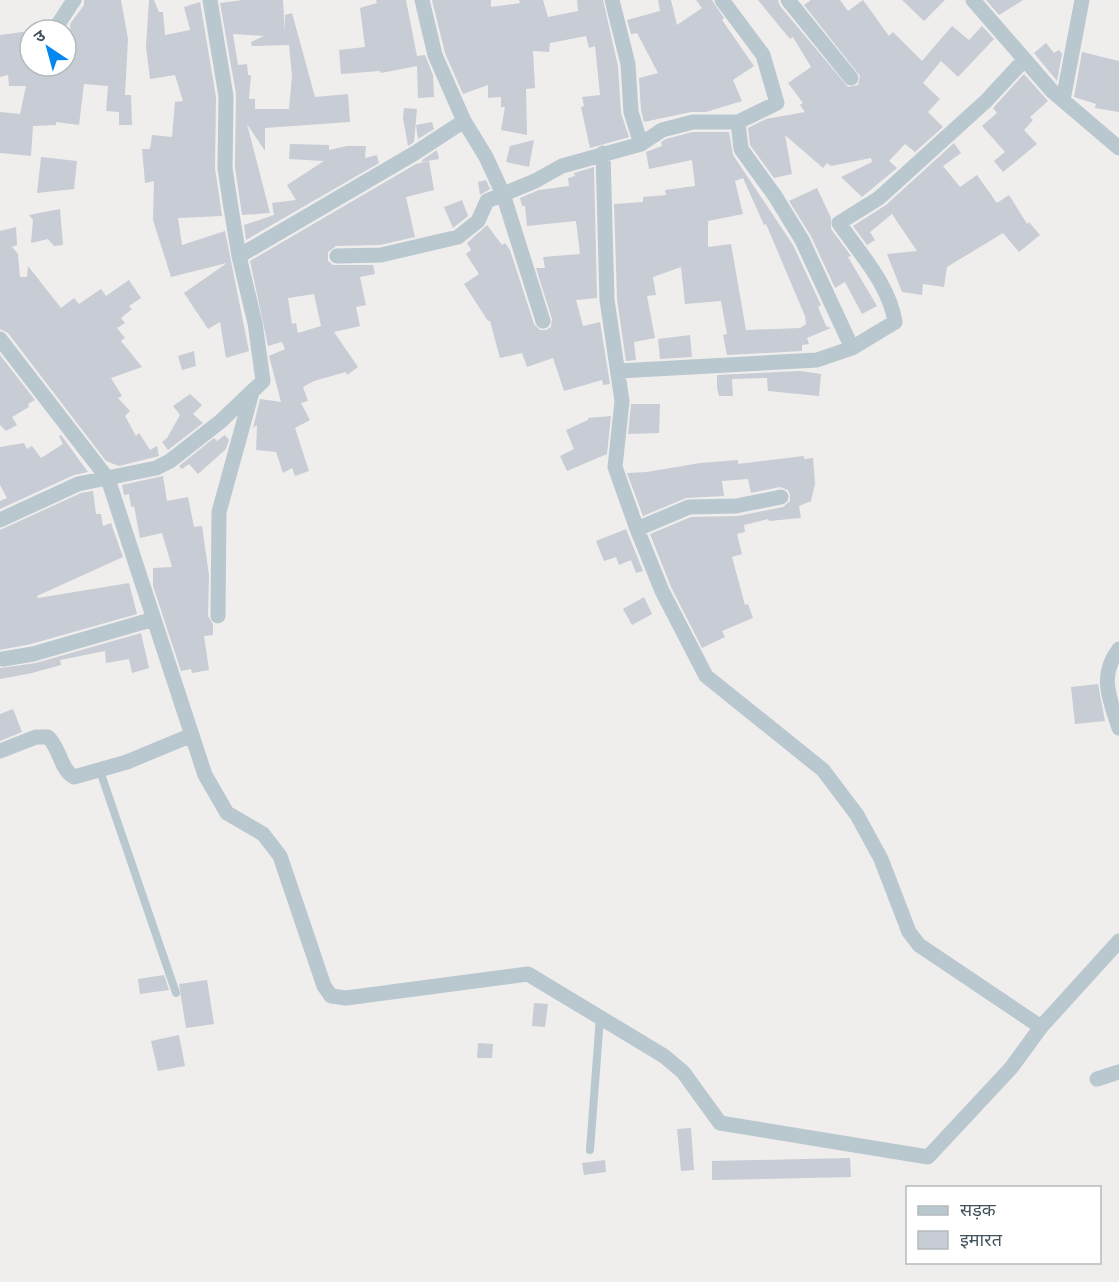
<svg xmlns="http://www.w3.org/2000/svg" width="1119" height="1282" viewBox="0 0 1119 1282" font-family="Mulish,'Noto Sans Devanagari',sans-serif">
<rect width="100%" height="100%" fill="#f0eded"/>
<path fill="#c8ccd4" fill-rule="evenodd" d="M84,0H121L128,39L125,95H131L132,125H119V112L106,111L108,86L84,84L79,125L56,122V125L33,126L31,156L0,153V112L20,114L26,86H9L8,75L0,77V35L30,31V66H66L68,49L72,50L70,24L84,5Z
M149,0H154L159,12H163L165,35L190,30L184,7L200,2L216,97L215,168L222,216L178,218L182,245L225,231L249,351L226,358L220,322L208,329L184,293L227,263L171,277L153,220L154,181L145,183L142,149H150L152,135L172,137L175,102L183,101L175,75L150,79L146,47Z
M243,0H283L285,32V15L292,13L315,97L348,94L350,122L265,128V151L247,124L270,213L242,215L235,167L236,94L220,3ZM233,34L264,36L251,42L252,46L289,45L292,76L289,109H255V99H249L251,75H248L247,64L238,65Z
M376,0H406L417,56L425,55L433,75L434,97L418,98L417,66L381,73L380,71L341,74L339,50L365,47L360,8L377,3Z
M432,0H491V7L520,3L519,0H543L548,17L578,11L577,0H603L618,66L621,113L629,137L590,148L581,107L584,106L582,97L600,95L595,46L589,48L586,36L550,43L549,52L533,51L535,88L526,89L527,135L501,130L505,107H501V97L488,98V85L463,94L445,53Z
M658,0H671L677,25L702,8L696,0H712L724,18L722,20L754,66L733,80L742,101L706,112H691L644,122L641,110L639,78L658,73L637,33L631,34L627,20L660,11Z
M758,0H778L780,6L848,87L858,85L860,76L804,5L811,0H840L848,11L863,0L889,36L893,32L922,61L952,26L969,40L982,26L994,39L958,77L941,61L923,83L940,99L928,112L943,127L915,152L905,144L889,161L897,168L862,197L841,177L872,162L871,158L831,166L827,163L823,168L785,135L792,174L774,178L750,145L748,128L766,119L805,112L800,105L803,103L788,83L811,67L793,37L790,39Z
M902,0H945L924,21Z
M986,0H1023L999,15Z
M1046,43L1054,53L1059,50L1062,54L1057,81L1034,53Z
M1082,52L1119,61V112L1095,108L1096,104L1074,97Z
M1024,74L1048,101L1030,117L1033,120L1024,130L1037,144L1003,172L994,161L1005,152L982,126L997,113L993,108Z
M404,108L417,109L414,142L408,146L403,118Z
M432,122L434,129L418,139L416,125Z
M692,132H729L733,155L793,245L821,305L818,307L826,326L831,328L807,338L809,344L802,345V351L727,355L723,335L727,334L721,301L685,304L681,267L653,277L656,295L647,296L655,338L634,342L636,360L626,361L617,299L614,204L643,202V197L666,195L665,190L695,186L692,160L649,169L646,152L662,146L661,142L666,139ZM743,178L764,225L766,224L805,316L806,324L800,328L746,330L731,244L708,247V221L743,214L735,181Z
M534,140L529,167L506,162L510,146Z
M954,143L961,153L943,166L960,187L977,175L997,203L1009,195L1027,224L1029,222L1040,235L1019,252L1003,233L947,267L944,287L923,284L922,295L902,292L887,254L917,251L892,214L870,232L875,240L867,245L853,226L886,205Z
M290,144L329,145V150L347,146H366L365,158L377,155L379,163L246,240L244,225L274,215L272,203L296,200L287,185L324,161L289,159Z
M437,150L439,159L422,162V160Z
M41,157L77,161L74,189L37,193Z
M429,161L434,190L406,197L415,237L380,245L336,246L328,252V261L333,265H373L375,274L360,277L366,305L356,307L360,326L334,332L358,367L347,375L346,372L314,381L303,387L308,401L301,403L310,420L295,428L309,471L295,476L292,468L283,473L276,452L256,450L257,425L253,428L260,399L281,402L269,356L285,349L282,342L268,346L250,261L416,164ZM314,294L321,326L298,333L296,323L292,324L288,298Z
M594,167L597,298L576,300L583,326L600,322L610,384L603,385L602,380L564,391L553,358L527,367L522,353L500,358L490,321H488L464,284L479,274L466,254L471,250L467,243L487,225L502,245L505,243L510,250L534,324L540,330H546L551,327L552,319L536,268H545L543,257L580,254L576,221L527,226L525,206H522L520,198L539,190L569,186L568,178L575,176L574,173Z
M486,180L490,189L480,195L478,182Z
M817,188L831,218V229L851,256L848,257L877,306L862,314L845,282L835,288L811,236L789,201Z
M462,200L468,216L453,228L444,207Z
M60,209L63,245L54,246L48,239L31,243L33,220L29,215Z
M16,227L17,245L12,247L18,254L20,277H27L28,266L61,308L74,298L79,304L101,289L106,296L129,280L141,298L129,306L132,309L121,318L125,323L117,328L125,338L121,341L142,367L111,378L122,396L118,398L130,411L125,416L136,436L139,433L150,450L157,446L159,456L119,466L106,461L8,333L0,329V231Z
M690,335L692,357L660,359L658,339Z
M194,351L196,366L182,370L178,356Z
M0,355L35,400L28,404L29,407L12,417L17,425L6,431L0,425Z
M800,371L821,374L819,396L768,391L767,378L732,379L733,396H719L717,388V375Z
M190,394L202,405L193,414L203,423L168,450L162,442L167,438L180,415L173,406Z
M631,404H660L659,433L628,434Z
M611,416L607,454L567,471L560,456L574,449L566,430L588,420V418Z
M61,435L88,472L74,475L0,509V501L7,498L0,485V447L24,443L27,449L32,446L41,458L63,444L59,436Z
M225,435L229,440L226,449L198,474L189,464L182,469L179,466L214,438L217,441Z
M804,456V459L813,458L815,484L811,501L799,506L801,518L769,521L768,519L744,525L745,532L737,534L742,554L732,557L745,605L748,604L753,618L722,631L725,637L702,648L671,587L650,534L691,517L738,516L783,507L790,501V495L788,490L780,487L751,493L748,479L722,481L724,496L686,498L643,516L627,473L647,472L700,463L738,460V464Z
M163,476L167,501L188,497L194,527L202,526L209,575L208,616L213,624V635L204,636L209,670L192,673L191,669L181,671L153,586V568L172,567L162,533L140,538L134,506L131,507L129,494L124,495L122,485Z
M93,491L96,514H101L103,526L111,523L123,557L37,596L38,598L129,583L137,614L31,644L0,650V530L81,493Z
M626,529L643,571L636,573L631,560L619,565L616,557L604,561L596,541Z
M644,597L652,614L632,625L623,609Z
M141,633L149,668L132,673L129,659L106,663L105,651L60,660L61,665L32,673L0,679V668L36,663Z
M1098,684L1105,721L1075,724L1071,687Z
M13,709L22,732L0,741V714Z
M164,975L169,990L140,994L138,979Z
M207,980L214,1024L186,1028L179,984Z
M534,1003L548,1004L545,1027L532,1026Z
M179,1035L185,1066L158,1071L151,1041Z
M478,1043L493,1044L492,1058H477Z
M691,1128L694,1170L681,1171L677,1129Z
M850,1158L851,1177L712,1180V1161Z
M605,1160L606,1172L584,1175L582,1163Z"/>
<g fill="none" stroke-linecap="round" stroke-linejoin="round">
<path stroke="#b9c7ce" stroke-width="8" d="M100,771L176,993
M590,1150L600,1017"/>
<path stroke="#b9c7ce" stroke-width="15" d="M422,0L435,55L464,121L486,157L503,194L543,321
M612,0L628,64L631,112L641,144
M788,0L851,78
M973,0L1052,91L1119,148
M55,29L74,0
M1063,100L1082,0
M738,122L741,149L775,196L802,240L852,348
M239,256L415,153L464,121
M337,256L381,255L458,237L478,221L487,201L535,181L562,166L641,144L662,130L693,122H738L777,103L763,55L722,0
M0,339L108,479L205,775L227,813L263,834L280,856L324,986L331,996L346,998L528,974L664,1056L683,1072L720,1123L928,1157L1011,1068L1041,1027L919,945L909,932L881,859L857,815L823,770L706,676L662,591L637,529L615,467L622,401L607,300L603,153
M619,371L817,360L852,348L895,322C889,284 860,254 839,223L879,198L986,101L1024,60
M0,520L78,484L156,468L170,461L221,421L263,381L255,323L239,256L231,208L225,168L226,96L210,0
M637,529L689,507L736,506L781,497
M218,616L219,512L252,392
M1119,649C1098,676 1110,699 1119,728
M3,659L33,654L154,619
M0,751L36,737H48C60,748 60,769 74,777L127,762L192,735
M1041,1027L1119,941
M1097,1079L1119,1072"/>
</g>
<rect x="906" y="1186" width="195" height="78" fill="#ffffff" stroke="#b4babe" stroke-width="1.5"/>
<rect x="918" y="1206" width="30" height="9" fill="#b9c7ce" stroke="#b4babe" stroke-width="1.5"/>
<text x="960" y="1216" font-size="18" fill="#43535c">सड़क</text>
<rect x="918" y="1231" width="30" height="18" fill="#c8ccd4" stroke="#b4babe" stroke-width="1.5"/>
<text x="960" y="1246" font-size="18" fill="#43535c">इमारत</text>
<g transform="translate(48 48) rotate(324)"><circle r="28" fill="#ffffff" stroke="#b4babe" stroke-width="1.5"/>
<path d="M0-4.5L10 22L0 15L-10 22Z" fill="#0587f1"/>
<text y="-9" font-size="16" font-weight="bold" text-anchor="middle" fill="#43535c">उ</text>
</g>
</svg>
